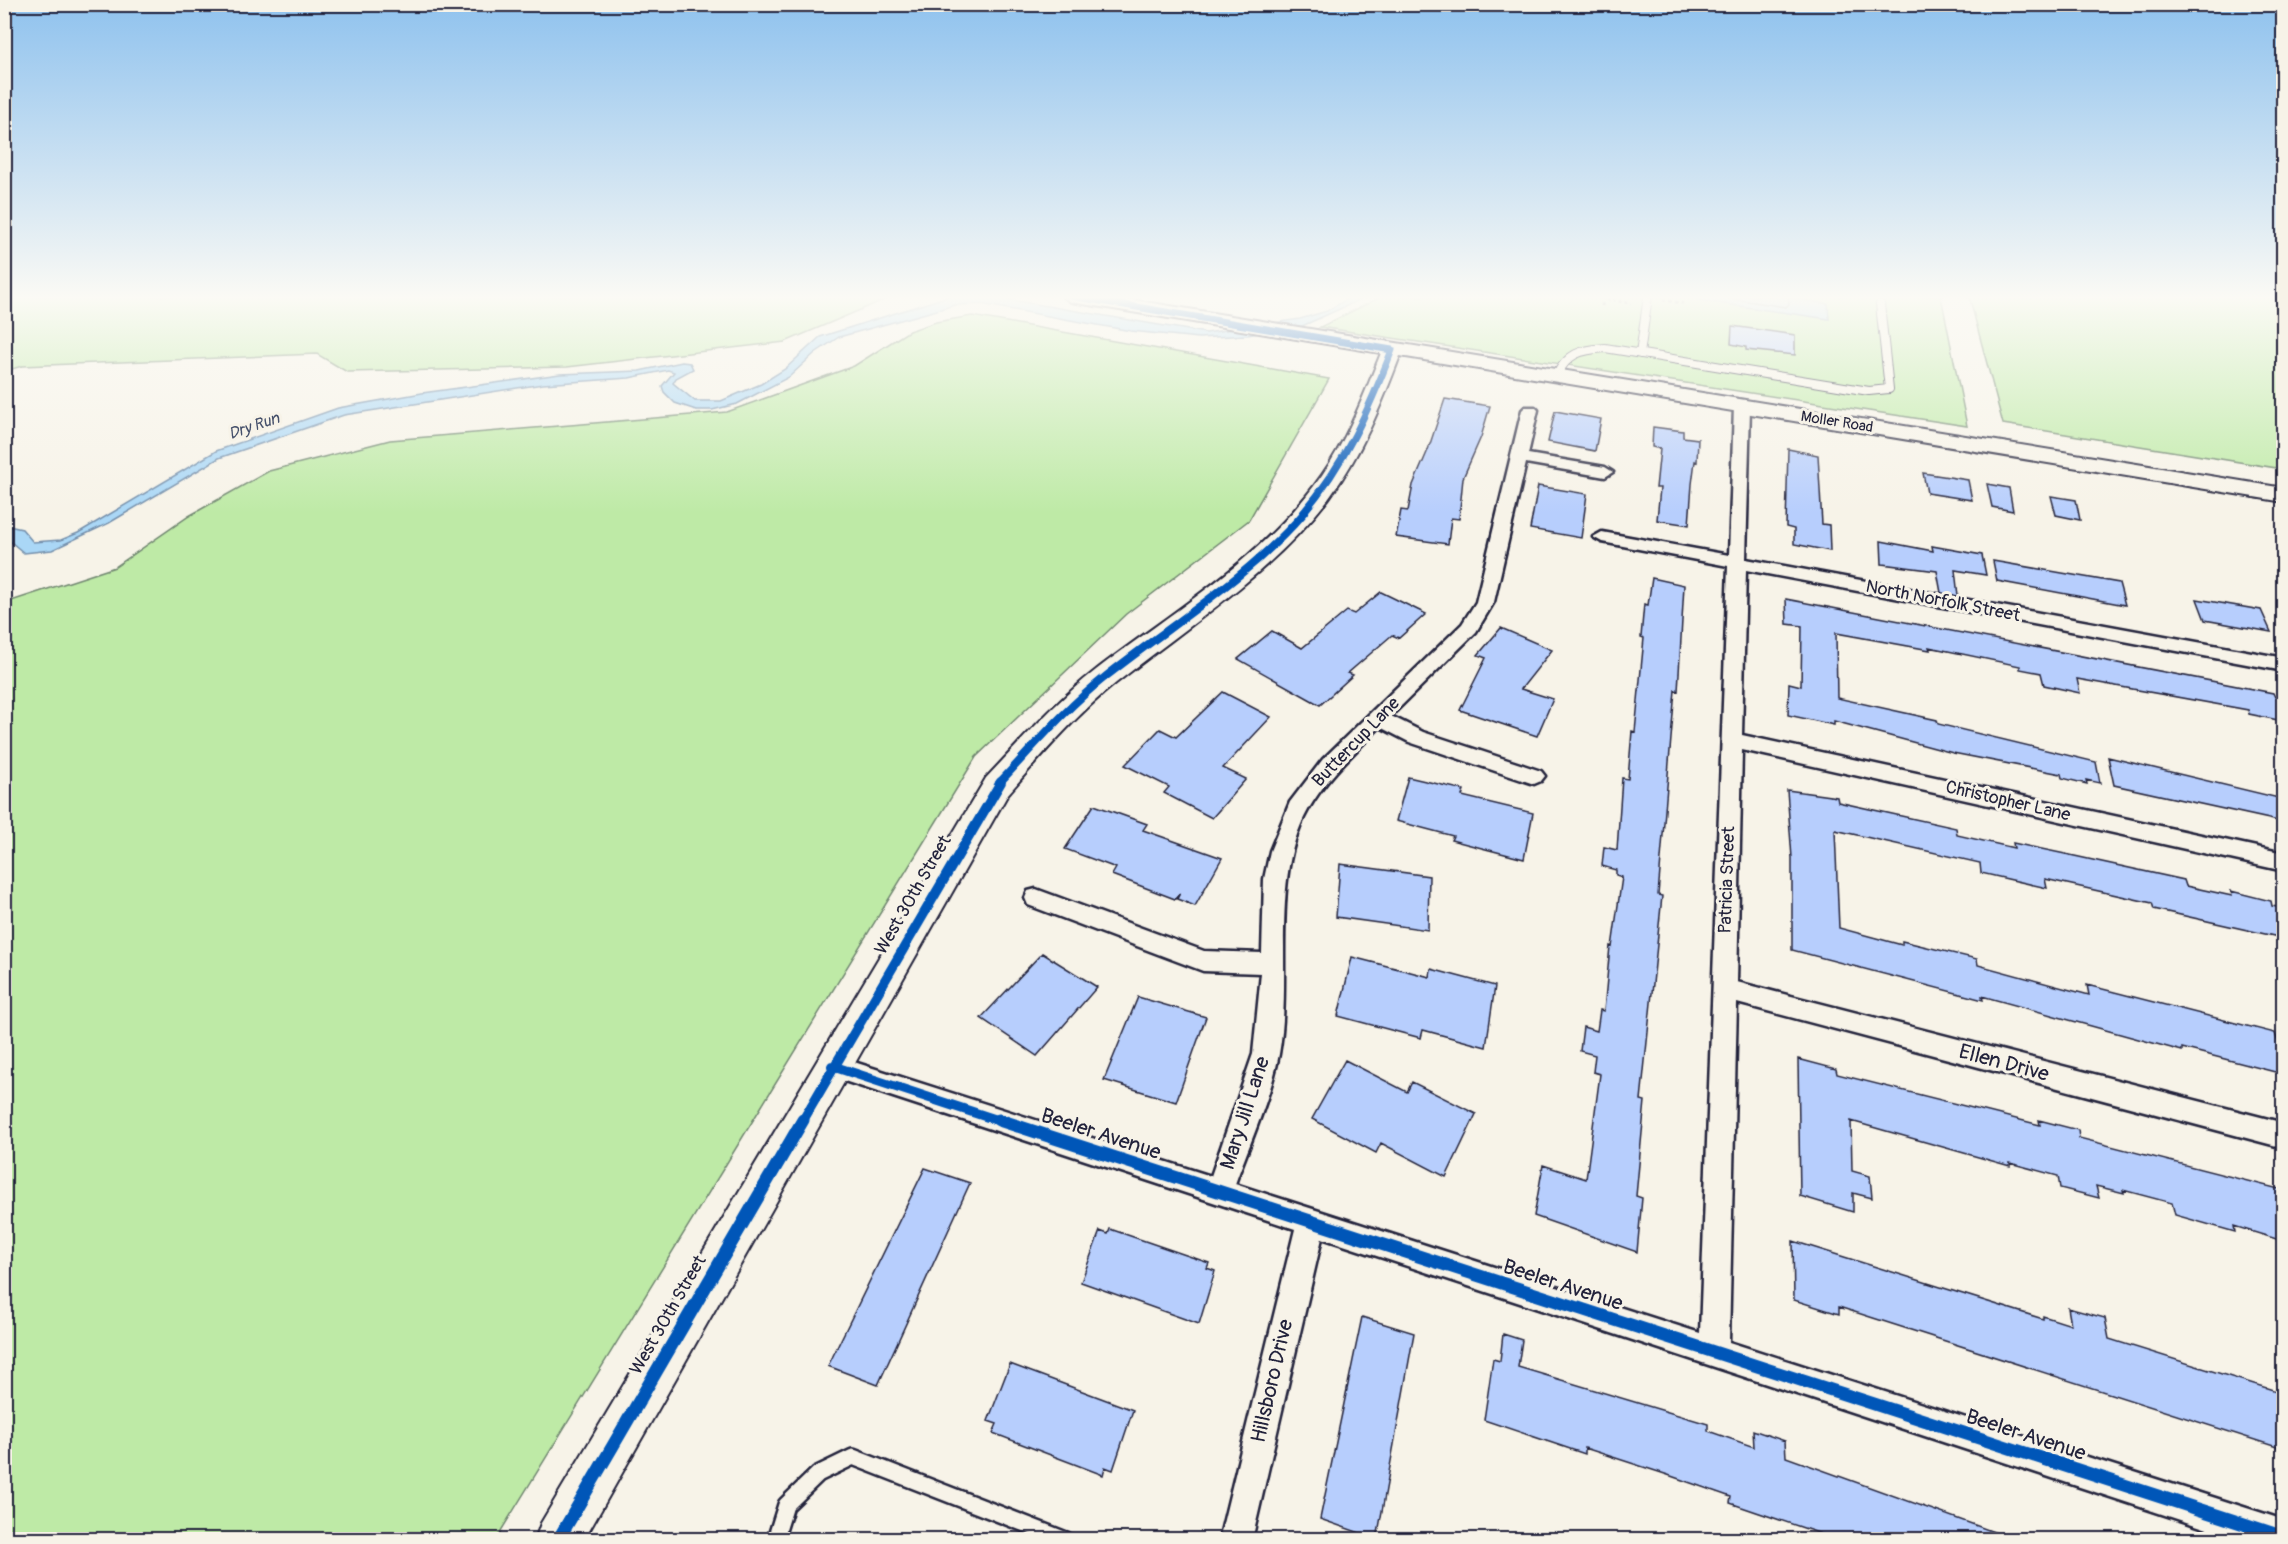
<svg xmlns="http://www.w3.org/2000/svg" width="2288" height="1544" viewBox="0 0 2288 1544" font-family="Pangolin,sans-serif">
<rect width="100%" height="100%" fill="#f7f3e8"/>
<filter id="ink" filterUnits="userSpaceOnUse"><feTurbulence type="fractalNoise" baseFrequency=".0167" numOctaves="2"/><feDisplacementMap in="SourceGraphic" scale="12" xChannelSelector="R" yChannelSelector="G"/><feConvolveMatrix kernelMatrix="1 2 1 2 8 2 1 2 1" color-interpolation-filters="sRGB"/></filter>
<g filter="url(#ink)">
<path fill="#beeaa6" stroke="#708670" stroke-width="1.5" d="M5,296H893L785,342L567,367L347,372L317,354L22,366L5,371Z
M1383,296H1941L1967,426L1320,327Z
M1969,296H2283V469L2003,424Z
M972,316L1329,379L1249,520L1126,614L976,757L496,1539H5V603L115,567L189,516L269,471L390,440L727,412L854,366L909,331L936,322Z"/>
<path fill="#aad7f6" stroke="#748fab" stroke-width="1.5" d="M949,296H989L1206,333L1300,319L1327,311L1352,296H1368L1300,327L1247,335L1199,338L1131,331L981,304L955,305L839,337L815,353L789,377L737,404L712,410H696L675,403L664,392L662,386L674,372L668,370L629,378L543,384L344,415L219,458L109,523L52,550L24,553L5,537L4,525L22,529L33,542L61,540L78,533L216,451L338,408L422,393L560,374L639,371L682,362L690,363L693,369L676,378L673,383L695,401H721L761,384L785,369L820,337Z
M1698,296H1779L1828,304L1829,319L1698,300Z"/>
<g fill="none" stroke-linecap="round" stroke-linejoin="round">
<path stroke="#586a86" stroke-width="1.5" d="M1715,296L1786,307L1789,304L1788,296"/>
</g>
<path fill="#b7cefd" stroke="#22223b" stroke-width="1.5" d="M1732,326L1795,335V355L1746,350V347L1731,344Z
M1445,399L1490,406L1481,437L1463,478L1459,519L1451,518L1448,544L1396,537L1401,510L1408,511L1413,485L1428,450Z
M1555,411L1601,419L1595,451L1548,442Z
M1653,427L1683,431V437L1698,439L1697,462L1695,461L1692,484L1689,525L1657,520L1660,488H1656L1660,449L1652,447Z
M1788,449L1818,455L1822,524L1829,525L1830,551L1794,544V529L1786,527Z
M1923,473L1968,480L1972,500L1927,493Z
M1987,484L2009,488L2013,511L1992,507Z
M1538,486L1587,494L1581,538L1530,529Z
M2051,496L2076,500L2080,520L2056,515Z
M1881,541L1933,551L1932,546L1982,555L1986,575L1955,570L1958,596L1941,593L1937,571L1882,564Z
M1993,561L2119,583L2125,605L1997,581Z
M1652,578L1684,585L1678,691L1675,690L1658,895L1662,896L1641,1100L1645,1101L1636,1196L1642,1198L1637,1252L1534,1216L1543,1165L1586,1179L1600,1074L1593,1072L1595,1055L1580,1051L1583,1027L1597,1031L1600,1010L1604,1011L1610,946L1612,947L1622,877L1616,875V870L1602,866L1604,847L1617,850L1622,778L1628,779L1632,731L1635,732L1644,638L1641,637L1644,604L1648,605Z
M1381,592L1426,614L1399,638L1392,635L1348,673L1353,675L1320,705L1238,659L1272,631L1302,648L1347,611L1354,614Z
M1786,599L2273,693L2275,697L2283,699V721L2249,714L2248,710L2077,679L2080,693L2044,685L2041,673L2020,669V666L1929,647L1930,650L1836,633L1837,698L1937,720L1938,724L2096,762L2100,783L2086,780L2087,784L2062,778L2061,774L1953,753L1834,721V725L1788,715L1789,683L1801,686L1802,626L1787,624Z
M2197,599L2261,610L2271,632L2205,620Z
M1501,628L1552,650L1521,689L1553,699L1537,736L1460,710L1486,658L1478,655Z
M1223,692L1271,717L1223,768L1246,779L1212,818L1164,793L1169,787L1125,765L1160,729L1176,737Z
M2108,757L2283,799V822L2114,785Z
M1408,777L1464,790L1462,796L1533,813L1524,859L1451,840L1453,836L1396,821Z
M1787,790L1837,797L1838,802L1956,828L1957,835L2014,848L2013,843L2070,855L2184,880L2186,886L2232,896L2231,891L2271,901L2272,906L2283,908V938L2154,909L2152,903L2045,879L2047,888L1981,873L1980,863L1835,830L1839,928L1902,945V941L1977,959L1978,965L2089,995L2087,985L2275,1033L2283,1058V1074L2182,1048V1051L1982,996L1983,1000L1792,950V858Z
M1094,805L1147,824L1143,830L1222,858L1195,906L1177,899L1180,893L1175,899L1112,875L1116,868L1065,849Z
M1340,864L1429,876L1428,930L1336,917Z
M1042,953L1097,987L1037,1056L981,1018Z
M1352,957L1430,977L1431,969L1495,986L1486,1047L1423,1030L1421,1038L1338,1016Z
M1138,997L1206,1017L1176,1102L1104,1080Z
M1798,1059L1836,1069L1837,1074L2040,1125L2039,1120L2078,1130L2079,1138L2283,1190V1241L2234,1226L2235,1232L2175,1215L2172,1203L2123,1190L2124,1193L2096,1186L2099,1198L2060,1188L2058,1176L2010,1163V1166L1851,1121L1852,1171L1870,1176L1872,1198L1853,1193V1212L1800,1196Z
M1345,1060L1407,1092L1412,1082L1476,1114L1446,1177L1381,1143L1376,1153L1312,1119Z
M925,1168L970,1183L878,1385L828,1366Z
M1110,1229L1209,1263L1207,1268L1215,1271L1199,1324L1081,1282L1100,1231L1108,1234Z
M1793,1241L2043,1319V1316L2071,1325L2068,1308L2105,1318L2109,1339L2283,1393V1449L1839,1307V1314L1794,1300Z
M1362,1317L1414,1333L1377,1539L1320,1519Z
M1503,1334L1522,1340L1518,1367L1708,1424V1431L1754,1447L1753,1430L1785,1441L1786,1457L2008,1537V1539H1836L1730,1503L1731,1497L1668,1475L1585,1448V1454L1484,1420L1493,1359L1500,1361Z
M1010,1364L1133,1410L1113,1470L1105,1467L1103,1475L993,1433L997,1424L988,1421Z"/>
<g fill="none" stroke-linecap="round" stroke-linejoin="round">
<g stroke="#22223b" stroke-width="10">
<path id="lane-far1" d="M1640,354L1648,296
M1556,376C1568,353 1580,350 1605,348L1869,391L1889,389L1880,304"/>
</g>
<g stroke="#22223b" stroke-width="20">
<path id="lane" d="M775,1540L786,1505L818,1474L853,1457L1066,1540"/>
</g>
<g stroke="#22223b" stroke-width="5">
<path id="street" d="M1742,402L1750,407L1746,559L2284,658V671L1746,570L1742,735L2284,853V871L1742,750L1737,982L2284,1123V1148L1737,1003L1729,1342L2284,1520V1540H2241L1322,1238L1252,1540H1219L1295,1229L823,1074L819,1066L823,1058L832,1055L1211,1176L1253,1054L1261,973L1203,971L1028,905L1025,898L1028,891L1036,889L1204,951L1262,953L1264,879L1270,851L1290,802L1323,759L1462,624L1476,602L1522,410L1525,407H1535L1538,410L1528,454L1605,467L1613,472L1605,477L1526,463L1494,602L1476,632L1391,716L1423,732L1541,771L1545,776L1541,781L1534,784L1409,742L1380,727C1354,753 1326,778 1308,810C1269,879 1293,977 1279,1054C1271,1096 1250,1143 1235,1184L1700,1333L1728,566L1602,542L1593,537L1602,532L1729,555L1734,407Z"/>
</g>
<g stroke="#22223b" stroke-width="4">
<path id="secondary" d="M1062,296H1109L2284,488V502L1400,356C1381,406 1361,455 1329,498C1271,574 1189,625 1116,683C1075,716 1042,755 1008,794L584,1540H535L541,1523L986,778C1022,740 1055,702 1096,670C1174,610 1264,558 1322,475C1348,438 1364,395 1381,353L1071,302Z"/>
</g>
<path stroke="#22223b" stroke-width="3" stroke-dasharray="3 3" stroke-linecap="butt" d="M1589,296L1631,303
M1663,300L1683,303
M1602,306L1603,299"/>
<use href="#lane-far1" stroke="#f7f3e8" stroke-width="8"/>
<use href="#lane" stroke="#f7f3e8" stroke-width="15"/>
<use href="#street" fill="#f7f3e8" fill-rule="evenodd"/>
<use href="#secondary" fill="#f7f3e8" fill-rule="evenodd"/>
<g stroke="#f7f3e8" stroke-width="10">
<path id="cycleway-far3" d="M1071,296L1392,350C1369,409 1345,464 1303,513"/>
</g>
<g stroke="#f7f3e8" stroke-width="12">
<path id="cycleway-far2" d="M999,783C1034,746 1065,709 1105,677C1173,623 1248,578 1305,512"/>
</g>
<g stroke="#f7f3e8" stroke-width="14">
<path id="cycleway-far1" d="M832,1066L1003,1122
M802,1122L1001,782"/>
</g>
<g stroke="#f7f3e8" stroke-width="16">
<path id="cycleway" d="M999,1120L2284,1537
M558,1540L803,1120"/>
</g>
<use href="#cycleway-far3" stroke="#0057b8" stroke-width="7"/>
<use href="#cycleway-far2" stroke="#0057b8" stroke-width="8"/>
<use href="#cycleway-far1" stroke="#0057b8" stroke-width="10"/>
<use href="#cycleway" stroke="#0057b8" stroke-width="13"/>
</g>
</g>
<linearGradient id="sky" x2="0" y2="1"><stop stop-color="#8fc2ee"/><stop offset="0.58" stop-color="#fbfaf5"/><stop offset="1" stop-color="#fbfaf5" stop-opacity="0"/></linearGradient>
<rect width="2288" height="513" fill="url(#sky)"/>
<g text-anchor="middle" dominant-baseline="central" stroke-width="6" stroke-linejoin="round" paint-order="stroke">
<g font-size="15" fill="#22223b" stroke="#f7f3e8">
<text transform="translate(1837 422) rotate(9)">Moller Road</text>
</g>
<g font-size="16" font-style="italic" fill="#444f6a" stroke="#f7f3e8">
<text transform="translate(254 426) rotate(-19)">Dry Run</text>
</g>
<g font-size="18" fill="#22223b" stroke="#f7f3e8">
<text transform="translate(1943 601) rotate(11)">North Norfolk Street</text>
<text transform="translate(1356 742) rotate(-46)">Buttercup Lane</text>
<text transform="translate(2008 801) rotate(13)">Christopher Lane</text>
<text transform="translate(1727 880) rotate(-88)">Patricia Street</text>
<text transform="translate(913 895) rotate(-60)">West 30th Street</text>
<text transform="translate(668 1315) rotate(-60)">West 30th Street</text>
</g>
<g font-size="21" fill="#22223b" stroke="#f7f3e8">
<text transform="translate(2004 1063) rotate(15)">Ellen Drive</text>
<text transform="translate(1245 1113) rotate(-72)">Mary Jill Lane</text>
<text transform="translate(1101 1134) rotate(18)">Beeler Avenue</text>
<text transform="translate(1563 1285) rotate(18)">Beeler Avenue</text>
<text transform="translate(1272 1381) rotate(-77)">Hillsboro Drive</text>
<text transform="translate(2026 1435) rotate(18)">Beeler Avenue</text>
</g>
</g>
<rect width="2288" height="1544" fill="none" stroke="#f7f3e8" stroke-width="24"/>
<rect x="12" y="12" width="2264" height="1520" fill="none" stroke="#22223b" stroke-width="2" filter="url(#ink)"/>
</svg>
